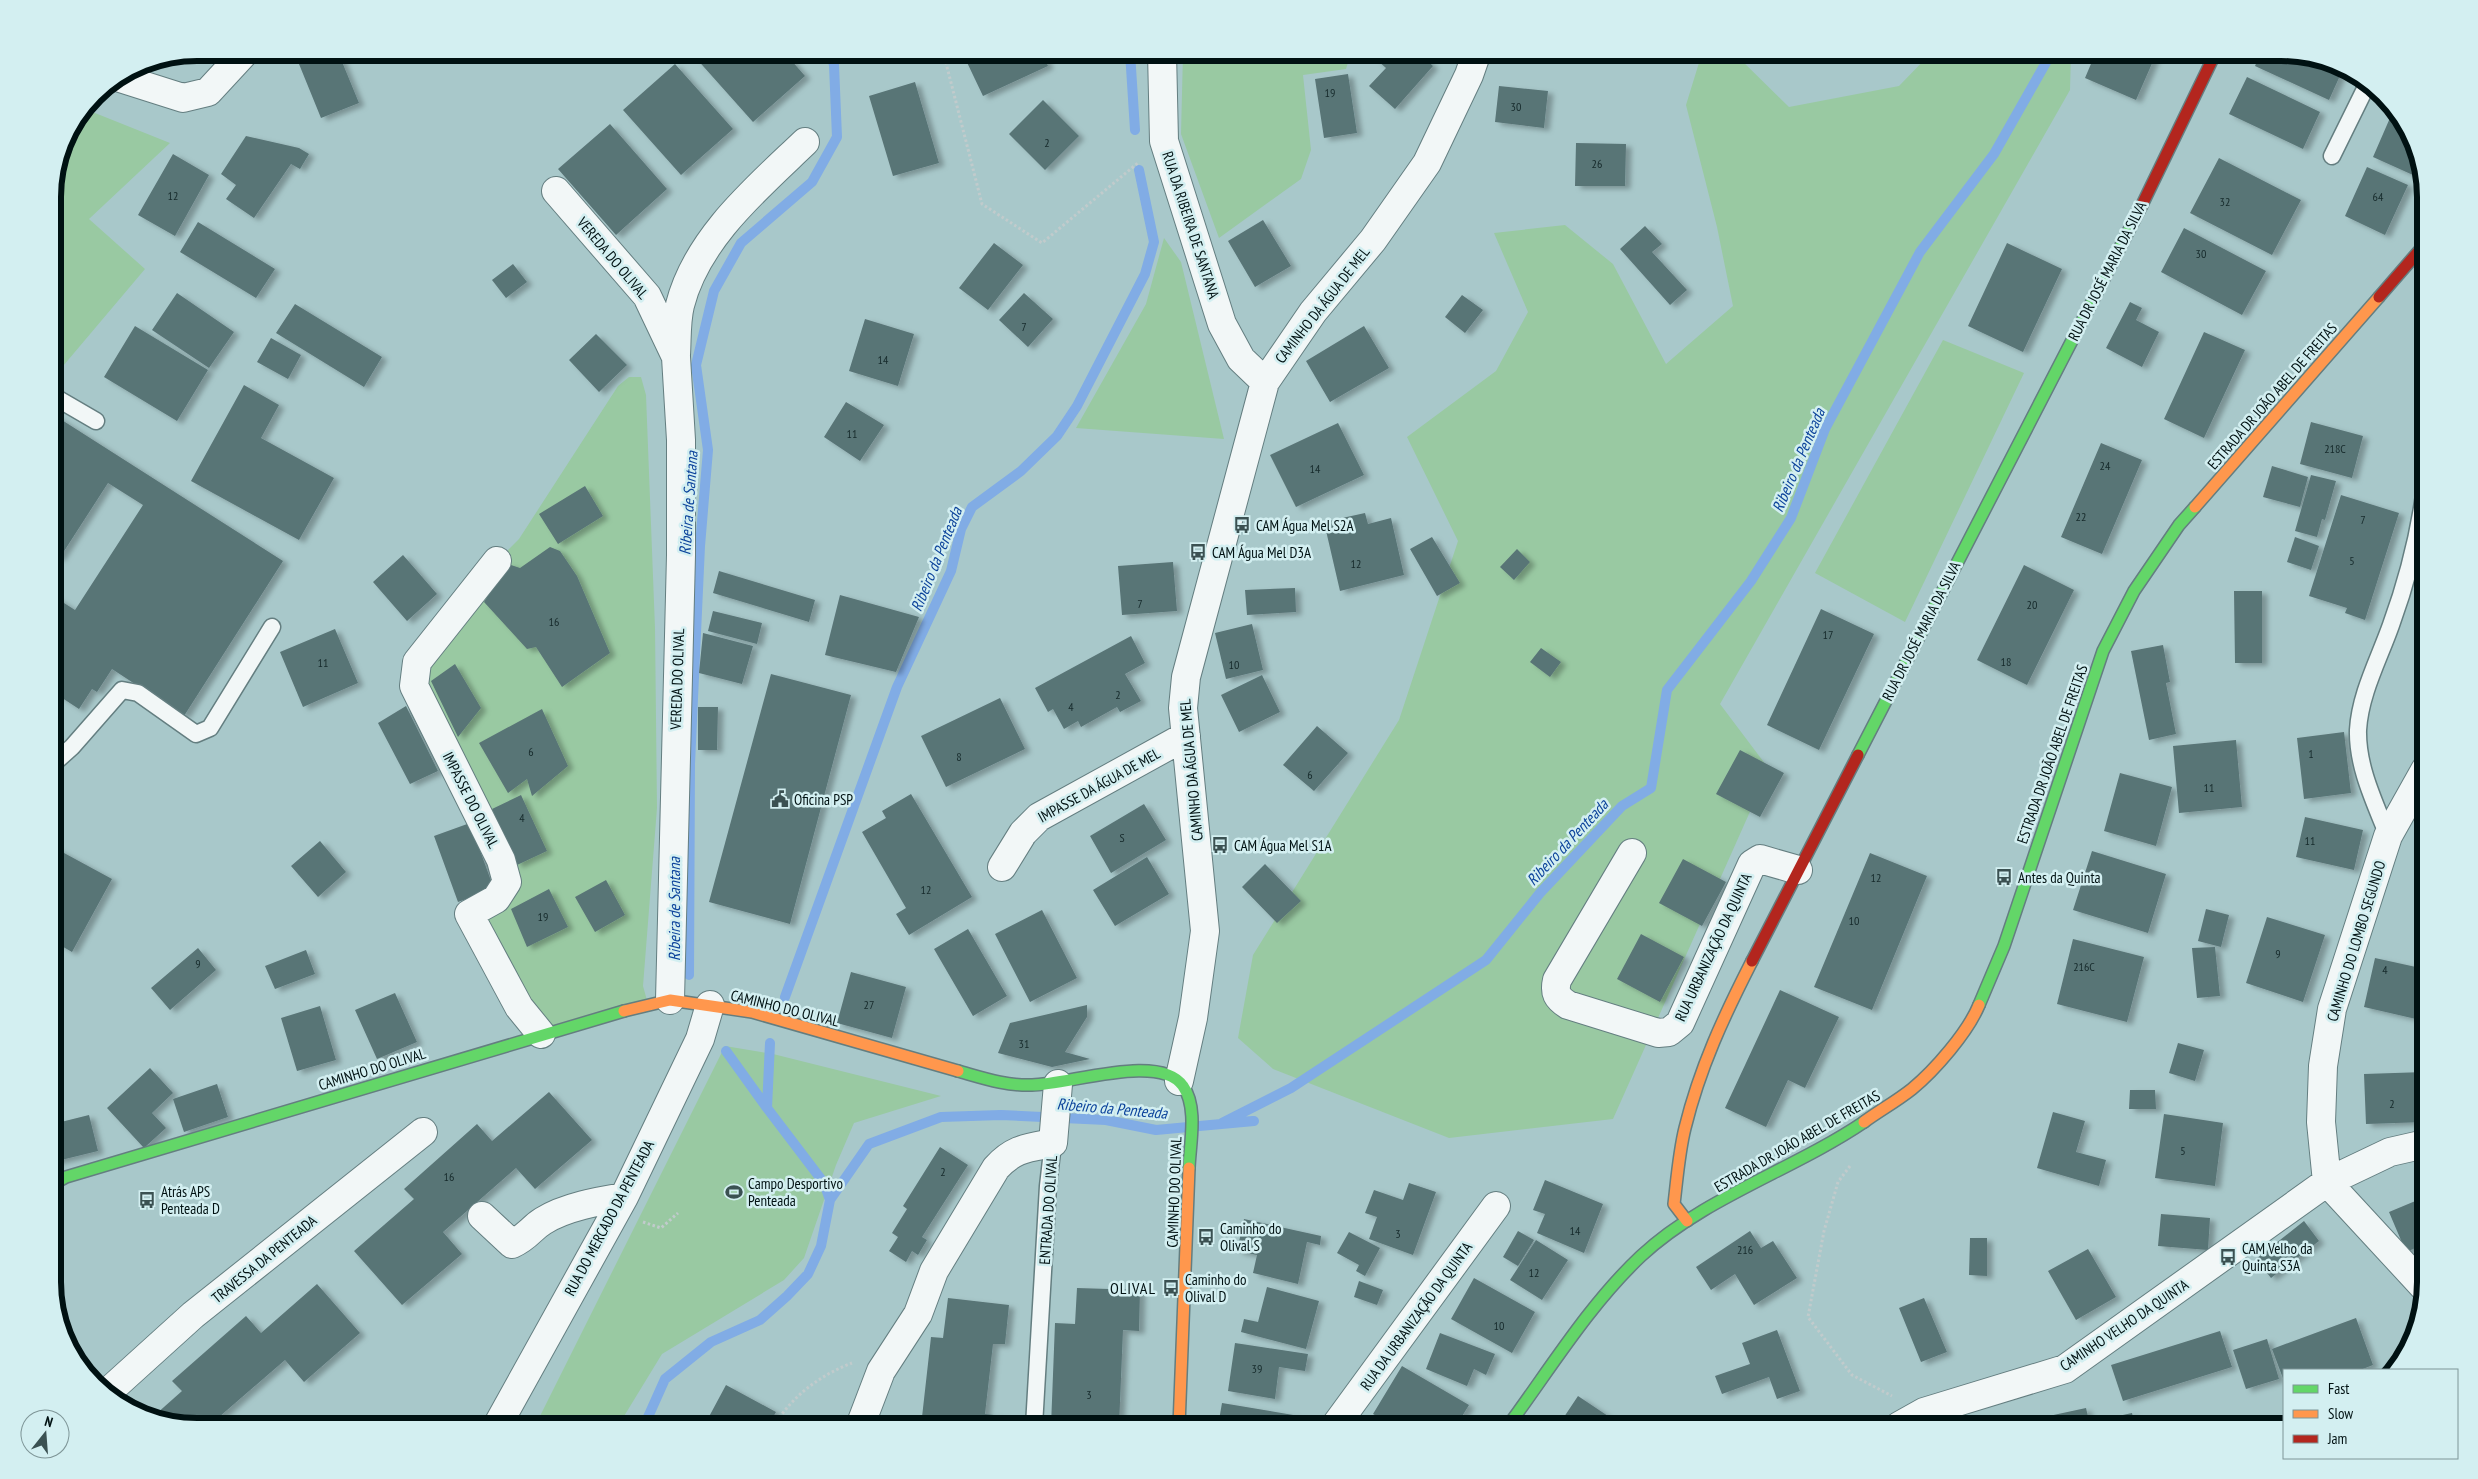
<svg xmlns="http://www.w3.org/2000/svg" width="2478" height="1479" viewBox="0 0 2478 1479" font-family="'PT Sans Narrow',sans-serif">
<defs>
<filter id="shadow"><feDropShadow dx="5.5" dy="3" stdDeviation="2.5" flood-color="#0004"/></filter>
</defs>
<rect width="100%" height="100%" fill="#a8c8ca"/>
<path fill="#99c9a2" d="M1183,53H1351L1346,69L1303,75L1311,150L1301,179L1219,238L1181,134Z
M1702,53H1734L1789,107L1899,86L1931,53H2071L2070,90L1720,704L1769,769L1613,1119L1449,1138L1273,1069L1238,1038L1253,955L1399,720L1458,541L1407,437L1496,371L1528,312L1494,233L1565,225L1613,264L1666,364L1733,306L1717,227L1686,105Z
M85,109L170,143L89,219L145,269L58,372L53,373V188L64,141Z
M1164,238L1181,262L1224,439L1076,428L1146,304Z
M1943,340L2024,373L1905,622L1815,573Z
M629,377H641L646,395L655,628L657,808L643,986L648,1004L541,1034L469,914L506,882L417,662L497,561L519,539L618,386Z
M725,1046L773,1054L941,1096L854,1123L836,1165L804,1258L784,1280L662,1354L618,1426H535Z"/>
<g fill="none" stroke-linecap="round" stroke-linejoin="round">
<path stroke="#81ace5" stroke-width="10" d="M1130,52L1135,130
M689,975L690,764L700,546L708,450L696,365L714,291L741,243L812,182L837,137L834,65L830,52
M785,997L897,687L951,571L961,529L972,507L1021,471L1057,436L1077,406L1145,274L1154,242L1139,170
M770,1043L767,1108L824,1183L830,1200
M726,1051L767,1108
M644,1426L665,1379L711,1342L760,1320L787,1296L808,1274L821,1246L830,1200L869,1144L941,1117L1001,1115L1106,1120L1156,1130L1254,1121L1222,1123L1291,1088L1486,960L1540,893L1622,806L1651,788L1667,690L1751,581L1791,518L1825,429L1920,252L1994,154L2052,52"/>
</g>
<path fill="#597476" filter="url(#shadow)" d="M329,52H338L359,103L321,118L299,64Z
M700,52H784L805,76L753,122L695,57Z
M966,52H1042L1048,66L983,96L963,54Z
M1368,52H1418L1433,66L1395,109L1369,86L1386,68Z
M2096,52H2157L2136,100L2085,78Z
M2261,52H2281L2343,69L2329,100L2255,66Z
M675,64L733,129L681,175L623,110Z
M1348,74L1357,133L1324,138L1315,79Z
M2247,77L2320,112L2303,149L2229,114Z
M915,82L939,163L893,176L869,96Z
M1499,86L1548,91L1544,128L1495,122Z
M1043,100L1079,136L1045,170L1009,134Z
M2393,111L2406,124L2418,164L2413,175L2373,157Z
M610,124L667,189L616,235L558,169Z
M246,136L299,148L309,154L300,169L291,164L254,218L226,199L236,185L221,174Z
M1576,143L1626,144L1625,186H1575Z
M173,154L209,175L175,236L138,215Z
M2219,158L2301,200L2272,255L2190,213Z
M2367,167L2408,185L2385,235L2345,216Z
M1263,220L1291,266L1255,287L1228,241Z
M198,222L275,269L256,298L180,252Z
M1645,226L1662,244L1652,252L1687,290L1670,305L1620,249Z
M2184,228L2266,271L2242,315L2161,272Z
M994,243L1023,265L988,310L959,288Z
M2007,243L2062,269L2023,352L1968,326Z
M513,264L527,282L506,298L492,280Z
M177,293L234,332L209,368L152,330Z
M1024,293L1053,319L1028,347L999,320Z
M1462,295L1483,310L1465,333L1445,317Z
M2130,302L2142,308L2136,320L2159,332L2142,367L2106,348Z
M295,304L382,357L364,387L276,333Z
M865,319L914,334L898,386L849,371Z
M135,326L208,370L177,421L104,377Z
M1364,326L1389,368L1330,402L1306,361Z
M2204,332L2245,350L2204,438L2164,419Z
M596,334L627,365L599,392L569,360Z
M271,338L301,355L288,379L257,362Z
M244,385L279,405L261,438L334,478L299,540L191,481Z
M846,402L884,425L860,461L824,437Z
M54,415L283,561L184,716L112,669L97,692L92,689L79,709L53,692V596L75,610L143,505L108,483L59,559L53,555Z
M2311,422L2363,436L2352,478L2300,464Z
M1338,423L1364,475L1296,507L1270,455Z
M2101,443L2142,460L2102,554L2061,537Z
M2272,466L2308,477L2300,507L2263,497Z
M2311,475L2336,481L2325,520L2322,519L2317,537L2295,531Z
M585,486L603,516L558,544L539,514Z
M2341,495L2399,513L2365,620L2345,613L2347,608L2309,596Z
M1365,513L1368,524L1391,518L1404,575L1340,591L1324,522Z
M1432,537L1460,583L1437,596L1410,549Z
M2295,537L2319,546L2311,570L2287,562Z
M550,547L560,551L577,576L610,653L562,687L536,647L527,649L484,602L508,564L520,568Z
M1517,549L1530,562L1514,580L1500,567Z
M403,555L437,594L407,621L373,582Z
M1173,562L1177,611L1122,615L1118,566Z
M2024,565L2074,590L2027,685L1977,660Z
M719,571L815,600L809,622L713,593Z
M1295,588L1296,612L1247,615L1245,590Z
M2234,591H2262V663H2235Z
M840,595L919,617L896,672L825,655Z
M1821,609L1874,634L1819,750L1767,725Z
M713,611L762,623L757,644L708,631Z
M1252,624L1263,670L1226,679L1215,633Z
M335,629L358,683L303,707L280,652Z
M703,633L753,646L742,684L699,673Z
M1131,636L1145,663L1125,674L1141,701L1120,712L1117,707L1081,727L1078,721L1064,729L1053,709L1048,712L1035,688Z
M2163,645L2170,682L2166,683L2176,734L2149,740L2131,651Z
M1541,648L1561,662L1550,677L1530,662Z
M455,664L481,708L458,737L431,681Z
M771,674L851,695L790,924L709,902Z
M1262,675L1280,712L1239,732L1221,695Z
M1000,698L1025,749L946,787L921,736Z
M406,706L438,771L410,784L378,723Z
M698,707H718L717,750H698Z
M542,709L568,766L532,796L527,779L508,793L479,743Z
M1317,726L1348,753L1314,791L1283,765Z
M2344,732L2351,793L2304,799L2297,738Z
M2236,740L2242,807L2179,813L2173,746Z
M1740,750L1784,773L1760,817L1716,794Z
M2120,773L2172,787L2156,846L2104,831Z
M911,794L972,897L909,935L896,914L906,908L862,832L886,818L882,811Z
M521,795L547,851L517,865L492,809Z
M1144,804L1166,840L1111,873L1090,836Z
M2305,817L2363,830L2354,870L2296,857Z
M470,823L494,889L458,902L434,836Z
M320,841L346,872L318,897L291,866Z
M53,847L112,879L72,952L53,941Z
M2092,851L2166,874L2148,933L2073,910Z
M1870,853L1927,876L1872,1010L1814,987Z
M1147,857L1169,894L1115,926L1093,890Z
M1683,859L1726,882L1702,926L1659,903Z
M1265,864L1301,901L1277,923L1242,887Z
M606,880L625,915L595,932L575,897Z
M549,889L568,927L527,947L511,909Z
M2206,909L2229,915L2221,947L2198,941Z
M1042,910L1077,978L1030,1002L995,934Z
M2267,917L2325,935L2303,1002L2246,983Z
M968,929L1007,996L973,1016L934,949Z
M1641,934L1684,957L1660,1002L1617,979Z
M2073,939L2144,957L2127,1022L2057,1004Z
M2215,947L2220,996L2197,998L2192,948Z
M198,948L216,970L170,1010L151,988Z
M306,950L315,974L275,989L265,966Z
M2375,958L2425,969L2416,1019L2364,1007Z
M851,972L906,987L892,1038L837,1023Z
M1780,990L1839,1017L1805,1088L1788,1080L1766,1127L1725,1108Z
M395,993L417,1042L377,1059L355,1010Z
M1087,1005V1017L1065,1052L1090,1059L1052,1067L998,1053L1010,1023Z
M320,1006L336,1060L297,1071L281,1018Z
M2178,1043L2204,1050L2195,1081L2169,1073Z
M150,1068L173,1093L152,1113L166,1128L144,1148L107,1108Z
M2425,1072V1122L2366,1124L2364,1074Z
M217,1084L228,1117L184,1132L173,1099Z
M2130,1090H2155L2156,1109H2129Z
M549,1092L592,1140L535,1189L516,1168L443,1232L462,1254L402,1305L354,1251L414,1199L404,1189L477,1124L492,1141Z
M2053,1112L2085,1121L2076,1152L2106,1160L2099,1186L2037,1168Z
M2164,1114L2223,1123L2215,1186L2155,1178Z
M89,1115L98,1151L53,1162V1124Z
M940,1147L968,1165L922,1237L927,1240L918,1255L912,1251L906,1262L889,1251L898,1237L892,1233L907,1209L903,1206Z
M1545,1180L1603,1204L1584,1253L1537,1233L1545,1214L1533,1210Z
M1409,1183L1436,1192L1413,1255L1369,1239L1377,1217L1365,1213L1374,1190L1403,1200Z
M2425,1197V1244L2406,1252L2389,1212Z
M2161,1214L2210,1218L2208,1250L2158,1246Z
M1244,1219L1321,1236L1320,1245L1307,1242L1298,1284L1253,1273L1257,1255L1237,1251Z
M2304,1221L2319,1241L2271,1278L2256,1259Z
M1518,1231L1534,1240L1518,1266L1503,1257Z
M1750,1231L1761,1248L1773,1241L1797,1278L1754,1305L1735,1274L1711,1290L1696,1267Z
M1349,1232L1380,1248L1365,1276L1356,1271L1359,1265L1337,1253Z
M1970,1238H1987V1276L1969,1275Z
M1536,1240L1568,1260L1542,1300L1510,1280Z
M2088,1249L2116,1297L2076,1320L2048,1271Z
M1474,1278L1535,1312L1512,1353L1451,1319Z
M1359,1281L1383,1290L1377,1305L1354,1297Z
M317,1284L360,1333L304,1382L285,1360L211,1424L213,1426H197L155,1415L182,1391L172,1381L246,1316L261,1333Z
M1267,1287L1319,1301L1306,1349L1241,1332L1244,1319L1258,1322Z
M1077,1288L1140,1290L1139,1331L1123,1330L1119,1426H1051L1055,1323L1075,1324Z
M948,1298L1009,1305L1005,1344H993L985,1414L1003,1416L1001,1426H921L931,1337L943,1338Z
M1924,1298L1947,1352L1921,1362L1899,1308Z
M2356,1318L2373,1365L2360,1370H2284V1381L2272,1349Z
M1777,1330L1800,1391L1777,1399L1769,1377L1722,1394L1715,1376L1750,1364L1742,1343Z
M2220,1331L2232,1367L2123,1401L2111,1365Z
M1440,1333L1495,1354L1486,1375L1474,1369L1467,1386L1426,1369Z
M2267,1339L2279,1379L2246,1389L2233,1350Z
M1235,1343L1308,1354L1305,1371L1279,1367L1275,1399L1228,1391Z
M1402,1366L1469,1405L1456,1426H1394L1373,1414Z
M726,1385L776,1412L768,1426H704Z
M1578,1396L1620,1424L1619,1426H1558Z
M1222,1403L1305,1417L1303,1426H1218Z
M2086,1408L2089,1421L2106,1417L2108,1426H2022L2021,1422Z
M2132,1413L2135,1426H2111L2109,1418Z"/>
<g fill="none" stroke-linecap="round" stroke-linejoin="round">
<g stroke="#647e80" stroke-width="19">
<path id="lane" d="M2332,156L2367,85
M53,396L96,421
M53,764L72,747L122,690L138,693L196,734L210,728L272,627
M2388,836C2375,803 2357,767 2358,730C2360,694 2379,659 2391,625C2407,581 2419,534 2425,488
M1034,1426L1048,1186L1053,1143"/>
</g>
<g stroke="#647e80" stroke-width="30">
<path id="street" d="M1162,52L1164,141L1222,324L1241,359L1265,382
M120,78L183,98L208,92L245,52
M556,191L647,296L676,357L681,440V555L670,1000
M676,355C677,339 676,321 680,305C697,238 757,188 805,142
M497,561L417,662L414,686L501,860L507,882L496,899L469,914L519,1007L541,1034
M1632,853L1557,980C1554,993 1557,998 1568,1005L1658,1033L1669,1032L1680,1023L1752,864L1760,859L1798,870
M1002,867L1023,833L1039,817L1186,736
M1179,1081L1193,1018L1205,931L1183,708L1186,677L1265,382L1313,312L1373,240L1427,163L1469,75L1477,52
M2327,1182L2321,1122L2323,1066L2332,1009L2388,836L2425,770
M2327,1182L2424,1287
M482,1216L512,1244C529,1236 530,1229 543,1221C565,1207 599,1201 624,1197
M109,1391L193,1315L423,1132
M497,1426L624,1197L700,1039L710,1005
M860,1426L881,1371L918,1314L934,1271L996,1168C1014,1148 1028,1148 1053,1143L1058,1084
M1335,1426L1496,1206
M1899,1426L1924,1412L2065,1369L2327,1182L2390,1152L2425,1144"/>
</g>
<g stroke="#647e80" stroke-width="14">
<path id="fast" d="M1858,755L2142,205
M1979,1005L2004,946L2103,651L2134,591L2179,525L2195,507
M958,1071C983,1078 1006,1086 1032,1085C1068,1085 1160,1052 1183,1086C1198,1107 1190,1143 1189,1168
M53,1184L66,1177L624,1011
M1508,1426C1550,1369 1589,1305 1641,1256C1703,1198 1793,1170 1864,1122"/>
</g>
<g stroke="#647e80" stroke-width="14">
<path id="slow" d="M2195,507L2379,297
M624,1011L670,1000L752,1012L958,1071
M1864,1122C1879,1111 1897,1101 1912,1089C1935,1070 1968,1032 1979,1005
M1687,1221L1674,1204C1677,1179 1679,1152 1685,1128C1700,1067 1724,1016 1752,961
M1179,1426L1189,1168"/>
</g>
<g stroke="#647e80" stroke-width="14">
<path id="jam" d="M2142,205L2216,52
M2379,297L2425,244
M1752,961L1858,755"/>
</g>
<path stroke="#c1cbcc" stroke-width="3" stroke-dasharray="2.5 2.5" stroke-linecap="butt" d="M947,52L946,63L982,204L1042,243L1139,162
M1850,1166L1838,1182L1824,1231L1808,1317L1852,1375L1892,1396
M643,1222L661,1228L678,1213
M774,1426C791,1397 820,1375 852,1363"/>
<use href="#lane" stroke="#f2f7f7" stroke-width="16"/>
<use href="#street" stroke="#f2f7f7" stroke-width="28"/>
<use href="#fast" stroke="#63d668" stroke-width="11"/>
<use href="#slow" stroke="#ff974d" stroke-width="11"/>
<use href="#jam" stroke="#b3261e" stroke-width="11"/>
</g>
<defs>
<g id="bus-bare" transform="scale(1.35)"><path d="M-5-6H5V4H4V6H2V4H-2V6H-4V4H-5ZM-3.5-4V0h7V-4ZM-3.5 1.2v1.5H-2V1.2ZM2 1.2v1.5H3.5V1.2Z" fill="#3b5152" stroke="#d3eff1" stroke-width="2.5" paint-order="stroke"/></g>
<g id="civic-bare" transform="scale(1.35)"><path d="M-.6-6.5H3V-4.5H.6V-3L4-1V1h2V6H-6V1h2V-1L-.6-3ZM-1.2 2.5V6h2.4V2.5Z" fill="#3b5152" stroke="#d3eff1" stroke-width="2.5" paint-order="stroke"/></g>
<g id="stadium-bare" transform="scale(1.35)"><path d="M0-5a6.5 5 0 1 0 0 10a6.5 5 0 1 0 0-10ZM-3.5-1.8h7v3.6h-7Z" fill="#3b5152" stroke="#d3eff1" stroke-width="2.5" paint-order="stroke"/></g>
</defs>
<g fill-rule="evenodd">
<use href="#bus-bare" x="1242" y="525"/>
<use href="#bus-bare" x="1198" y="552"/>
<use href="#civic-bare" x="780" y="799"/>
<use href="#bus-bare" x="1220" y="845"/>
<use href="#bus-bare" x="2004" y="877"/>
<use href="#stadium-bare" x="734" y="1192"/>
<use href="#bus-bare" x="147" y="1200"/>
<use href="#bus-bare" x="1206" y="1237"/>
<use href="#bus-bare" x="2228" y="1257"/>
<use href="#bus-bare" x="1171" y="1288"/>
</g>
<g text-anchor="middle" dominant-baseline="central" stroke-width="5" stroke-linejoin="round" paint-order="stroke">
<g font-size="12" fill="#162a2b">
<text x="1330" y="92">19</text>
<text x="1516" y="106">30</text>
<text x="1047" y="142">2</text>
<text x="1597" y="163">26</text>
<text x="173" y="195">12</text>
<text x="2378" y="196">64</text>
<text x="2225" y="201">32</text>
<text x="2201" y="253">30</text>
<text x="1024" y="326">7</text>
<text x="883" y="359">14</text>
<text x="852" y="433">11</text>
<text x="2335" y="448">218C</text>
<text x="2105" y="465">24</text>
<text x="1315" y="468">14</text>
<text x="2081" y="516">22</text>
<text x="2363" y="519">7</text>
<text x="2352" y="560">5</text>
<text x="1356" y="563">12</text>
<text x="1140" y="603">7</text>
<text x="2032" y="604">20</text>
<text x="554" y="621">16</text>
<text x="1828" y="634">17</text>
<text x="2006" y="661">18</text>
<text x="323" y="662">11</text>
<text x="1234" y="664">10</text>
<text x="1118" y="694">2</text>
<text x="1071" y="706">4</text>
<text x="531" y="751">6</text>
<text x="2311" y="753">1</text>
<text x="959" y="756">8</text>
<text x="1310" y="774">6</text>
<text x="2209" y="787">11</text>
<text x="522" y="817">4</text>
<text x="1122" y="837">S</text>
<text x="2310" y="840">11</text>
<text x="1876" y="877">12</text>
<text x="926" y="889">12</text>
<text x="543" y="916">19</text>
<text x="1854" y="920">10</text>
<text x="2278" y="953">9</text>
<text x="198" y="963">9</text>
<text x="2084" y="966">216C</text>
<text x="2385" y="969">4</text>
<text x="869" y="1004">27</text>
<text x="1024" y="1043">31</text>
<text x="2392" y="1103">2</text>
<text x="2183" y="1150">5</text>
<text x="943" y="1171">2</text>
<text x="449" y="1176">16</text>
<text x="1575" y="1230">14</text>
<text x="1398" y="1233">3</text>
<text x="1745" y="1249">216</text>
<text x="1534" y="1272">12</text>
<text x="1499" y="1325">10</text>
<text x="1257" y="1368">39</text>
<text x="1089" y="1394">3</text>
</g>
<g font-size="15" fill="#001112" stroke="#d3eff1">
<text transform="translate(1191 225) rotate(72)">RUA DA RIBEIRA DE SANTANA</text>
<text transform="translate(613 258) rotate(50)">VEREDA DO OLIVAL</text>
<text transform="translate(2107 271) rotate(-63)">RUA DR JOSÉ MARIA DA SILVA</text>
<text transform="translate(1322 305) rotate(-52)">CAMINHO DA ÁGUA DE MEL</text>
<text transform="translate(2272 396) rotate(-49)">ESTRADA DR JOÃO ABEL DE FREITAS</text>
<text transform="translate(1921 631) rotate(-63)">RUA DR JOSÉ MARIA DA SILVA</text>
<text transform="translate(677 679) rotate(-88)">VEREDA DO OLIVAL</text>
<text transform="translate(2052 754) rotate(-71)">ESTRADA DR JOÃO ABEL DE FREITAS</text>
<text transform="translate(1191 770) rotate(-95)">CAMINHO DA ÁGUA DE MEL</text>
<text transform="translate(1099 785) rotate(-29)">IMPASSE DA ÁGUA DE MEL</text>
<text transform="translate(471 800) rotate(63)">IMPASSE DO OLIVAL</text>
<text transform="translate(2356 941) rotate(-73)">CAMINHO DO LOMBO SEGUNDO</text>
<text transform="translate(1713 947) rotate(-65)">RUA URBANIZAÇÃO DA QUINTA</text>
<text transform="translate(785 1008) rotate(14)">CAMINHO DO OLIVAL</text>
<text transform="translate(372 1069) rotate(-17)">CAMINHO DO OLIVAL</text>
<text transform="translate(1797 1141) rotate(-30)">ESTRADA DR JOÃO ABEL DE FREITAS</text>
<text transform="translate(1174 1192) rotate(-88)">CAMINHO DO OLIVAL</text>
<text transform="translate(1048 1210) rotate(-86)">ENTRADA DO OLIVAL</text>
<text transform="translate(609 1218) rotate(-62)">RUA DO MERCADO DA PENTEADA</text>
<text transform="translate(264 1259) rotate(-39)">TRAVESSA DA PENTEADA</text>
<text transform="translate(1416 1316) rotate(-54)">RUA DA URBANIZAÇÃO DA QUINTA</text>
<text transform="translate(2124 1325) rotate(-34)">CAMINHO VELHO DA QUINTA</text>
</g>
<g font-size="15" fill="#001112" stroke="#d3eff1" text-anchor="start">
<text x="1256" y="525">CAM Água Mel S2A</text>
<text x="1212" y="552">CAM Água Mel D3A</text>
<text x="794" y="799">Oficina PSP</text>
<text x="1234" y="845">CAM Água Mel S1A</text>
<text x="2018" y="877">Antes da Quinta</text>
<text x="748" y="1183">Campo Desportivo<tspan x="748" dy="17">Penteada</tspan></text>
<text x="161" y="1191">Atrás APS<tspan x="161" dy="17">Penteada D</tspan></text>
<text x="1220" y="1228">Caminho do<tspan x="1220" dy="17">Olival S</tspan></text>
<text x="2242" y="1248">CAM Velho da<tspan x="2242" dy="17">Quinta S3A</tspan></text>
<text x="1185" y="1279">Caminho do<tspan x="1185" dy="17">Olival D</tspan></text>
</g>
<g font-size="16" font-style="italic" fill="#0c439b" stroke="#d3eff1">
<text transform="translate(1798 460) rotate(-67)">Ribeiro da Penteada</text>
<text transform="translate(688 503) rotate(-86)">Ribeira de Santana</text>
<text transform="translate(936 559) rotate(-68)">Ribeiro da Penteada</text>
<text transform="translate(1567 842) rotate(-47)">Ribeiro da Penteada</text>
<text transform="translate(674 909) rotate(-90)">Ribeira de Santana</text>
<text transform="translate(1112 1108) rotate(5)">Ribeiro da Penteada</text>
</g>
<g font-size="16" letter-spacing="1" fill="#001112" stroke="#d3eff1">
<text x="1133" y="1288">OLIVAL</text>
</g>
</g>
<path d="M0 0H2478V1479H0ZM197 61H2281A136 136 0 0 1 2417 197V1282A136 136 0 0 1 2281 1418H197A136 136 0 0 1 61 1282V197A136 136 0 0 1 197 61Z" fill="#d3eff1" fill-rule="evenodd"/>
<path fill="none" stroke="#001112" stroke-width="6" d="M197 61H2281A136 136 0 0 1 2417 197V1282A136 136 0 0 1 2281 1418H197A136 136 0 0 1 61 1282V197A136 136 0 0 1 197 61Z"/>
<rect x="2283" y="1369" width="175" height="90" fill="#d3eff1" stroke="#7f9698"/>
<rect x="2293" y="1385" width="25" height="8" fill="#63d668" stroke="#7f9698"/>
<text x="2328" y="1394" font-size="15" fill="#001112">Fast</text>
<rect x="2293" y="1410" width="25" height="8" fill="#ff974d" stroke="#7f9698"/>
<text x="2328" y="1419" font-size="15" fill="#001112">Slow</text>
<rect x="2293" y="1435" width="25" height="8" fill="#b3261e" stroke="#7f9698"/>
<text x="2328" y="1444" font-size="15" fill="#001112">Jam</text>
<g transform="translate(45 1434) rotate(17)"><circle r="24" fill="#d3eff1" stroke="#7f9698"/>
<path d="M0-4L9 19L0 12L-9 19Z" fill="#3b5152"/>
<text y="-8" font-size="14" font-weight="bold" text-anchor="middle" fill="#001112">N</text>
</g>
</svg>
